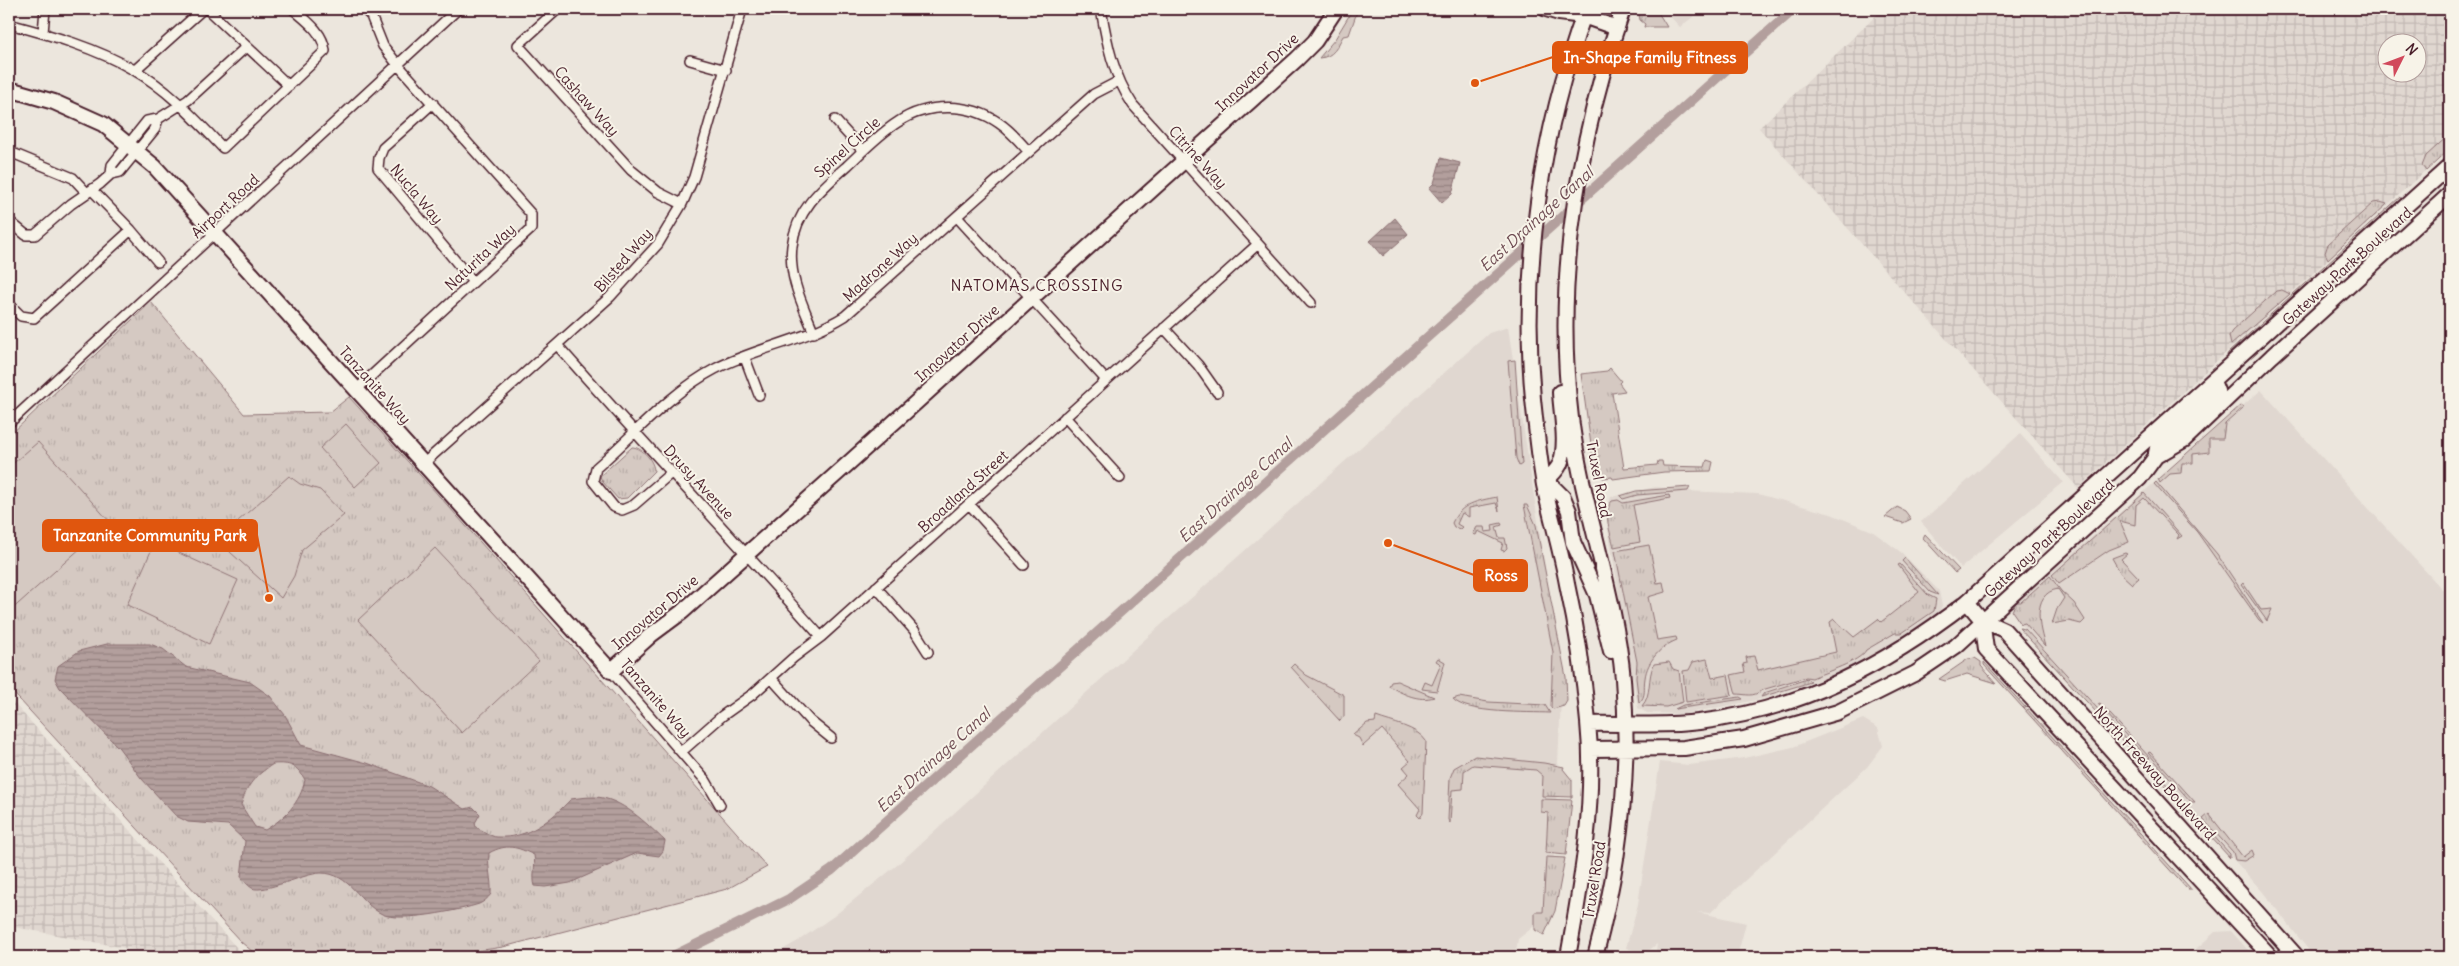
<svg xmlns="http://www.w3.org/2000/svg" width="2459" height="966" viewBox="0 0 2459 966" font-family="Delius,sans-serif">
<defs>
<pattern id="industrial-grid" width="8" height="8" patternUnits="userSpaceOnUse" patternTransform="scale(1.25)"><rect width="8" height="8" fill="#e0d7d0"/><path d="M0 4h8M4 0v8" fill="none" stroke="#c2b8b3"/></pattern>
<pattern id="grass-tufts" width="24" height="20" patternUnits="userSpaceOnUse" patternTransform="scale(1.25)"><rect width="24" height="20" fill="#d5c9c2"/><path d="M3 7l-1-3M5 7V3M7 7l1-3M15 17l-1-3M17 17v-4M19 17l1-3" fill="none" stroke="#b8aca7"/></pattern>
<pattern id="water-rules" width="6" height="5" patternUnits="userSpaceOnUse" patternTransform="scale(1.25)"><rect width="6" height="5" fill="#b39f9d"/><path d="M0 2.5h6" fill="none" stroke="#948180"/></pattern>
</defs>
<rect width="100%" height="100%" fill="#ece6dd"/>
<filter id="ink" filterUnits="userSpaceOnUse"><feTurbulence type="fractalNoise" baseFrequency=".02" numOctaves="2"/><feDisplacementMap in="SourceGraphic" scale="10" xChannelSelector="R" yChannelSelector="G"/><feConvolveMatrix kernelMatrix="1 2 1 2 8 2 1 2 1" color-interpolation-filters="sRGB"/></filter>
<g filter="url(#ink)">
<path fill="#e0d7d0" d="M1663,9H1703L1680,27Z
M1508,327L1562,678L1551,913L1518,939L1515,957H770L798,941L834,916L896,866L1142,642L1489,333Z
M2261,390L2450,598V957H2314L2262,891L2020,623L2017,602Z
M2020,434L2063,482L1961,568L1921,522Z
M1656,487L1683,491L1758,494L1831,514L1872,531L1902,553L1939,591L1942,606L1938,613L1902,638L1843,671L1767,698L1684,714L1647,713L1638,708L1607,523V509L1611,497Z
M1863,719L1878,728L1883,746L1867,767L1710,913L1697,912L1746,923L1737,957H1655L1657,944L1644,954L1626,948L1638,904L1660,762L1689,765L1744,758L1793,747Z
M2231,931L2254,957H2187L2215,932Z"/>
<path fill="url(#industrial-grid)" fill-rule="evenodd" d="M1883,9H2450V148L2078,488L1759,128ZM2386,42H2416V72H2386Z
M9,698L237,948L236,957H173L9,926Z"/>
<path fill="url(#grass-tufts)" stroke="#907476" d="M1353,9H1358L1349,35L1343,36C1337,47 1334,57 1319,58L1335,39Z
M1646,9H1656L1667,27H1644L1645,24L1640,20L1639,14Z
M2450,134V149L2426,171L2422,166L2426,156Z
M2400,197L2401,200L2227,355L2228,353Z
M2380,202L2387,204L2328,259L2325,253L2328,244L2373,203Z
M2282,290L2290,294L2231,345L2229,336L2232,331L2276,291Z
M151,302L244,414L330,412L349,397L450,508L767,867L727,889L503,947L436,957H259L241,942L9,688V436Z
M1515,360L1522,464L1519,466L1516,458L1508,361Z
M1610,368L1621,381L1619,383L1625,391L1612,393L1624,468L1657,465L1658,461H1662L1663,466L1705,467L1707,460L1713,462L1711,471L1664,472L1613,479L1612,477L1603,478L1595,473L1581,374L1607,371Z
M2241,405L2244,407L2225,424L2223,439H2209V452L2193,454V463H2182L2181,473L2170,474L2160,483L2158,479Z
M632,447C642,447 654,461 654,471L627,498L618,499L602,481L600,476Z
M2156,482L2217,554L2263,623L2259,620L2197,532L2154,484Z
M1690,487L1688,491L1637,495L1623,499L1620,496L1636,491Z
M2144,493L2182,536L2177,539L2179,535L2144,498L2136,505L2135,525L2120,521L2129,542L2109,550L2059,584L2052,575Z
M1669,495L1670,498L1633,505L1640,542L1614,547C1611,534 1602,512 1612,501L1618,500L1623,503Z
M1497,497L1499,511L1496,503L1469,508V517L1462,513L1457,524L1462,527L1460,529L1454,527L1452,523C1461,503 1477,501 1497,497Z
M1524,505H1527L1536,525L1566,677L1567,701L1564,706L1553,709L1551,707L1553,652Z
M1897,507L1905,511L1911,519L1903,523L1885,517Z
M1501,523L1502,525L1496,527L1499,538H1505L1507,548L1504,551L1501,550L1503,543L1478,531L1476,535L1473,534L1477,527H1484L1485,532L1493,531L1492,525Z
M1925,534L1959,570L1955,573L1923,538Z
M1649,545L1657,583L1663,582L1665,592L1648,597L1657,640L1676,637L1677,640C1661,646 1647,661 1645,678C1643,689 1647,695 1639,703L1636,678L1637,662L1615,551Z
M2125,553L2127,554L2121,559L2139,578L2132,584L2121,574L2112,558Z
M1905,558L1938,595L1930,592L1902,561Z
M1900,564L1928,595L1936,599L1934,611L1902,633H1895L1866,650C1860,662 1825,672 1812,678L1806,677L1762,690C1753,698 1746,694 1736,694L1731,675L1745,672L1743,664L1747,663L1746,657L1754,656L1758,670L1836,652L1830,622L1834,619L1854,637L1878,619L1881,622L1919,592L1898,565Z
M2050,576L2061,591L2074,603L2085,620L2081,624L2069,621L2052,624L2057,609L2064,598L2058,589C2030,594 2040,630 2045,646L2025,623L2021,624L2012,611L2016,602H2021Z
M2243,583L2261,610L2272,609L2267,621L2241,585Z
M2019,628L2025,629L2230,854V858Z
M1438,658L1445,662L1437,691L1422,689L1425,682L1432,685L1441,664L1436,661Z
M1975,658L1981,662V666L1996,683L1967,674L1945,681L1939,679L1968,659Z
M1707,659L1712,678L1728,675L1732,695L1686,702L1683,671L1689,670L1693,662Z
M1669,662L1673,669L1679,671L1683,702L1666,707L1642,706C1652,695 1647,678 1654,664Z
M1984,662L2192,890H2188L1984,665Z
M1294,664L1306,675L1344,695V717L1340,721L1291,667Z
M1807,679L1811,682L1761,697L1764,693Z
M1397,681L1434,697C1419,702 1403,694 1389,686L1391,682Z
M1459,697L1488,702L1545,705L1550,713C1529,712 1466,714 1453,699Z
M1740,697L1743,699L1675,709L1683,705Z
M2100,703L2150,758L2148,760L2098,704Z
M1376,717C1392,723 1417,727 1426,741L1423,813L1420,818L1417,815L1420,809L1398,784L1409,774L1403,767L1410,761L1382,729L1363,746L1359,738L1353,735L1367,723L1375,722Z
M2150,752L2195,802H2191L2148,753Z
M1475,756L1544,763L1564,767L1563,769L1572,780V797L1542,796L1543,776L1536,770L1473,765L1464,771L1463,789L1452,790L1450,823L1448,820L1450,778L1454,768Z
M1541,799L1572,800L1566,855L1546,853L1548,813L1541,812Z
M2209,814L2243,857L2252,850L2254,855L2244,861L2235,860L2233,852L2203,819Z
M1546,857L1565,858L1555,911L1544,935L1535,930V912H1543Z"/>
<path fill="#d5c9c2" stroke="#907476" d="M346,424L381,463L355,487L320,448Z
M38,442L110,522L9,612V467Z
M289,476L300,484L320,490L344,515L302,550L294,576L281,598L230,552L229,545L221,548L212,544Z
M155,542L238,580L209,644L127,605Z
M435,548L539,661L462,733L358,620Z"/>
<path fill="url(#water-rules)" stroke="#896c6f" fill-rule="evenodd" d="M1441,158L1460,163L1452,194L1442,203L1429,188L1434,183Z
M1395,218L1408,234L1383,256L1370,241Z
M107,644H150L163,649L186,667L250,682L270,696L285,715L301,745L367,763L429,786L465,809L473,807L480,814L475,823L476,827C482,830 491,837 497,837C528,839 551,820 571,799C578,798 586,797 594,797C621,797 647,824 665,841L663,851L659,856L637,853L570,883L545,887L535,886C532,876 536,867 534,855C517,847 507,843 489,853C487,867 492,879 491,894C488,898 484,902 479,904C461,910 399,923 382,914C359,903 350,873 321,873C305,873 263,894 252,888C248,886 244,880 241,877L245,841L228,825L188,822L176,816L141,778L119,748L60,688L55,679L58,666L79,651ZM273,764C290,763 297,765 305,780C300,803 285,818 265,830L255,827L241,805C248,783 254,777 273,764Z"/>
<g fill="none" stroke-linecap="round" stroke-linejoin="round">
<path stroke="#b39f9d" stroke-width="10" d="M671,957L789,899L832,870L1794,9"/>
<g stroke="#4a1f2b" stroke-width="12">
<path id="street" d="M207,9L289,86
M558,9L518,45L631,170L658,192L682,204
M1101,9C1107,44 1113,75 1133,105L1311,303
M9,24C51,35 96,48 134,70C168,89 196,120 223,148L325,51C323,32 307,21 293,9
M43,33L45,9
M690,60L726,70
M135,70L203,9
M433,103L383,148L379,158L378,168L473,282
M835,120L863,151
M10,152L73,178L87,193
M111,174L112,165L147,121L158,119L188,100L246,47
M92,190L131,230
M957,217L1106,380
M9,221L26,235H35L71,204L100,184L111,174L120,172L155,129L158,119
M9,304L21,316L34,318L131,230L158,262
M1164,328L1198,365L1217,392
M814,333C803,305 788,277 792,246C796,210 821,189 847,166C863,151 879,134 898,122C928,102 970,103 999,123C1011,131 1020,142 1029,152
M558,346C644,444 734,539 821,637
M745,358L759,395
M357,389L531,229V214L398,65L383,46L371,16L364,9
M1065,417L1120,478
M9,423L458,9
M423,464L610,297L658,244L682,204L694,177L742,9
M671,473L634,505L622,510L614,507L593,481L596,468C634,435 671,392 715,369C757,347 805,341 845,316L1094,94L1119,81
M969,504L1024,565
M876,587L914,630L928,652
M611,671L706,781L720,805
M772,679L810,721L831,738
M681,752L722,716L753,694L793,658L821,637L1258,244"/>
</g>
<g stroke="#4a1f2b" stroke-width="18">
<path id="secondary" d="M1546,9L1559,13L1583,16L1617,28
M9,89L54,102L103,124L155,167L611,671L651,635L682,612L851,461L1297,59L1315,41L1336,9
M2156,453L2157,448L2213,397L2217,391L2213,381
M1544,482L1554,488L1563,497L1569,511L1573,542L1597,595L1611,651
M1544,482C1550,477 1556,472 1560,464C1568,444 1561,414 1560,392
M1967,602L1982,620L2004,630L2297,957
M1982,620L1986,649L2271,957
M1589,724C1625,723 1663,727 1699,722C1803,709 1885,665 1967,602L2450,166
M1590,749L1684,748L1744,739L1838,712L1916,673L1956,646L2140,478L2156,456L2184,440L2272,356L2450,194
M1568,957C1582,880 1596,801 1588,722C1584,676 1577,629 1567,584C1561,551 1551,518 1544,485C1539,457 1536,427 1533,399C1521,268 1541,132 1586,9
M1595,957C1619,868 1631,772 1623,679C1615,591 1582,506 1571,418C1554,280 1578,140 1623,9"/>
</g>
<use href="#street" stroke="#f7f3e8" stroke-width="9"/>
<use href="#secondary" stroke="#f7f3e8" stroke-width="14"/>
</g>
</g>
<g text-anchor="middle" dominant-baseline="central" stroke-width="4" stroke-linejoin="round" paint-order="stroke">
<g font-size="15" fill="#4a1f2b" stroke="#f7f3e8">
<text transform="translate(1257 72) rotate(-43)">Innovator Drive</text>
<text transform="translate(587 101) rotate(48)">Cashaw Way</text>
<text transform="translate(847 147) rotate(-42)">Spinel Circle</text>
<text transform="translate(1198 157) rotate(48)">Citrine Way</text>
<text transform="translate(417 194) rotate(50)">Nucla Way</text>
<text transform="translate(225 206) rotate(-43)">Airport Road</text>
<text transform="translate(480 257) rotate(-43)">Naturita Way</text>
<text transform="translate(623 260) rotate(-49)">Bilsted Way</text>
<text transform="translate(2347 266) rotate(-42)">Gateway Park Boulevard</text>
<text transform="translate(880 267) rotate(-42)">Madrone Way</text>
<text transform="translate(957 343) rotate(-42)">Innovator Drive</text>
<text transform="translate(375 385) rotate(48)">Tanzanite Way</text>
<text transform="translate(1599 479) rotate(79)">Truxel Road</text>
<text transform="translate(699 482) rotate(47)">Drusy Avenue</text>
<text transform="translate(963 491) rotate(-42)">Broadland Street</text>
<text transform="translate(2049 538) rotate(-42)">Gateway Park Boulevard</text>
<text transform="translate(655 612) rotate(-40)">Innovator Drive</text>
<text transform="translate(656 698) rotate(49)">Tanzanite Way</text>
<text transform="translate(2155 773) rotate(48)">North Freeway Boulevard</text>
<text transform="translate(1594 880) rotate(-81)">Truxel Road</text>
</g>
<g font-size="16" font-style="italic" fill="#6f4c53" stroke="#f7f3e8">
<text transform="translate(1536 219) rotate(-42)">East Drainage Canal</text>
<text transform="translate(1235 490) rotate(-42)">East Drainage Canal</text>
<text transform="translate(933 760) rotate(-42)">East Drainage Canal</text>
</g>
<g font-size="16" letter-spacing="1" fill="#4a1f2b" stroke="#f7f3e8">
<text x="1037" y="285">NATOMAS CROSSING</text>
</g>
</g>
<path fill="none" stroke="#e0560e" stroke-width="2" d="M1475 83L1553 57M269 598L257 535M1388 543L1474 575"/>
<g fill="#e0560e" stroke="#f7f3e8" stroke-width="2">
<circle cx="1475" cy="83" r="5"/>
<circle cx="269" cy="598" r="5"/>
<circle cx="1388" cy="543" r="5"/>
</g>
<g fill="#e0560e" stroke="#e0560e" stroke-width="2">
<rect x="1553" y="42" width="194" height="31" rx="5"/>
<rect x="43" y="520" width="214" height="31" rx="5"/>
<rect x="1474" y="560" width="53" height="31" rx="5"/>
</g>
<g font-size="16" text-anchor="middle" font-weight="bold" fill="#fff">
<text x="1650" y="63">In-Shape Family Fitness</text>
<text x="150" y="541">Tanzanite Community Park</text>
<text x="1501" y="581">Ross</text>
</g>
<rect width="2459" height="966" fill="none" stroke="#f7f3e8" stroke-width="30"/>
<rect x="15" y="15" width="2429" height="936" fill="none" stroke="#4a1f2b" stroke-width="2" filter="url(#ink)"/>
<g transform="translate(2402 58) rotate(48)"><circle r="24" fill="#f7f3e8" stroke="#b29e9c"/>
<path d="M0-4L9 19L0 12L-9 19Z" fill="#d1495b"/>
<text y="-8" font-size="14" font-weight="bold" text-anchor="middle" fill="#4a1f2b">N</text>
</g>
</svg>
